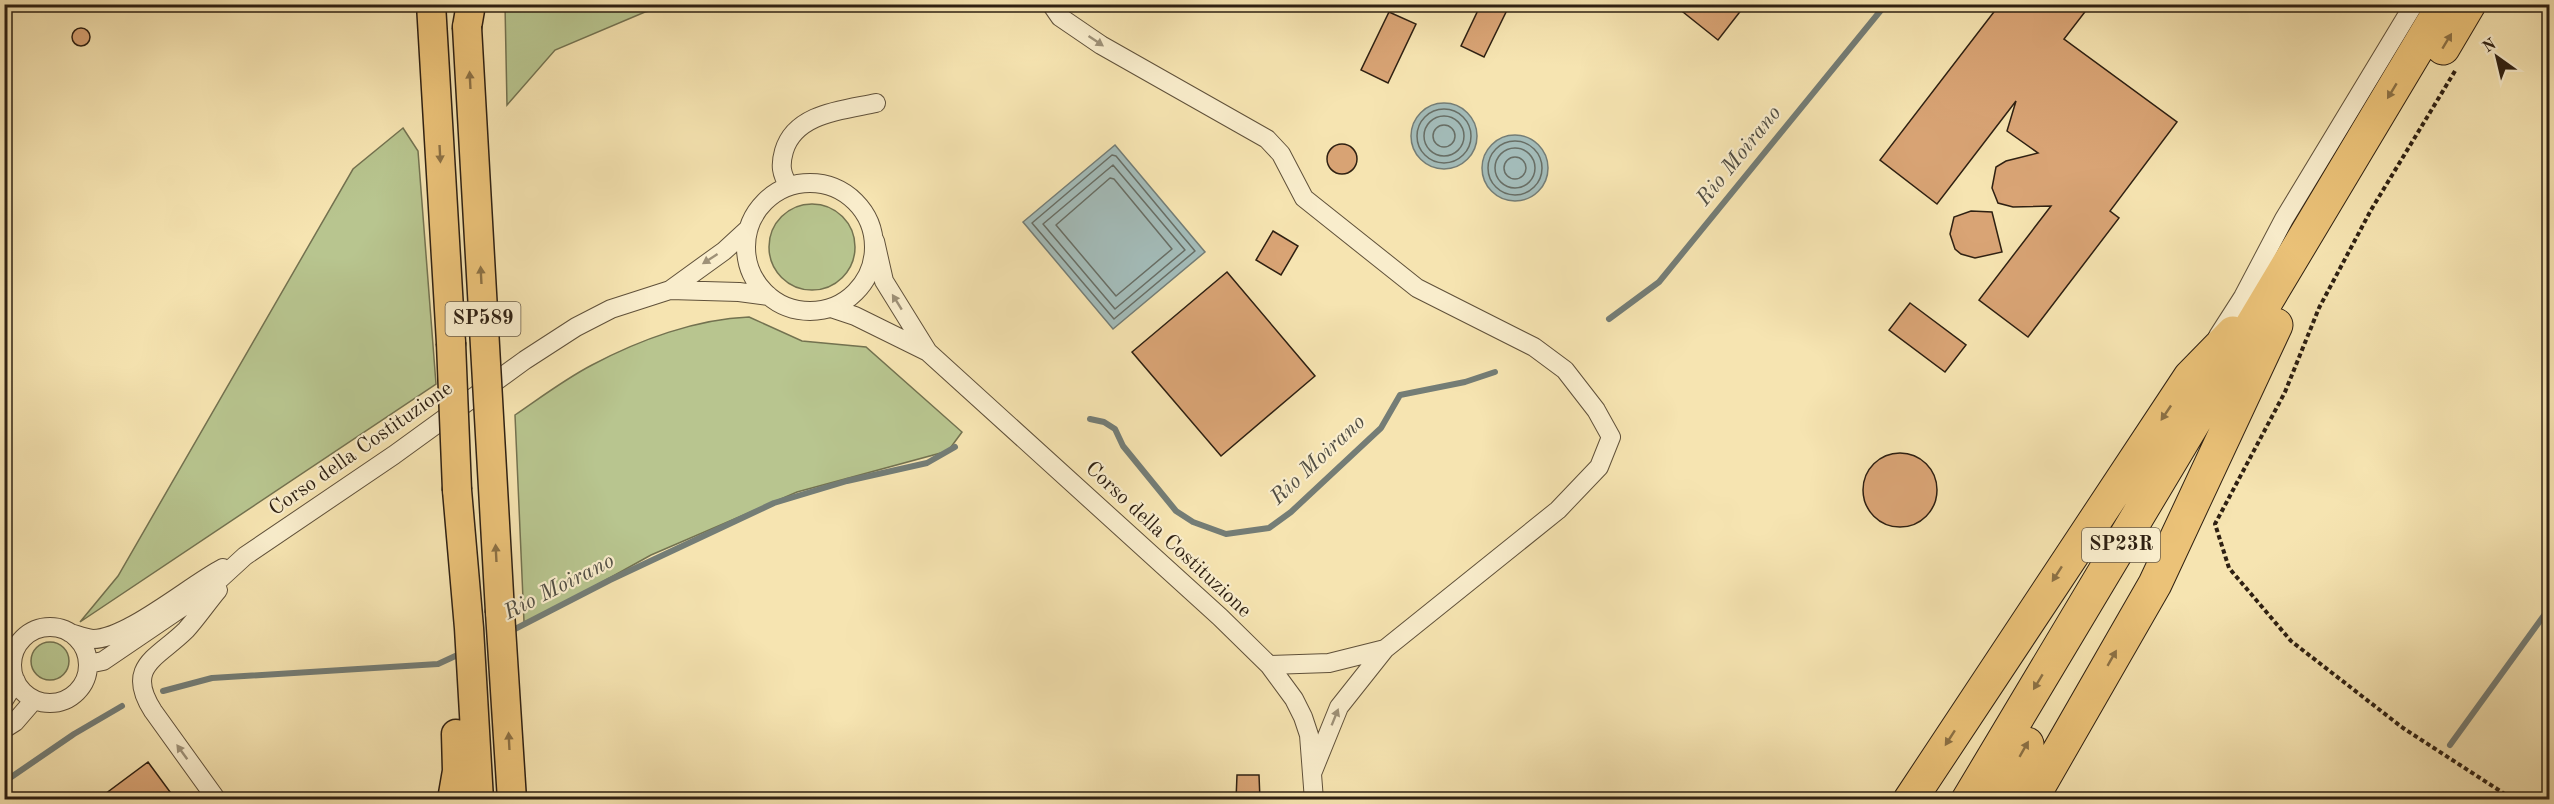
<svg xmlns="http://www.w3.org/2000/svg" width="2554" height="804" viewBox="0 0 2554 804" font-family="'Old Standard TT',serif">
<rect width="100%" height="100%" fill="#f6e4b1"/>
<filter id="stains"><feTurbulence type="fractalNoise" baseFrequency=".00333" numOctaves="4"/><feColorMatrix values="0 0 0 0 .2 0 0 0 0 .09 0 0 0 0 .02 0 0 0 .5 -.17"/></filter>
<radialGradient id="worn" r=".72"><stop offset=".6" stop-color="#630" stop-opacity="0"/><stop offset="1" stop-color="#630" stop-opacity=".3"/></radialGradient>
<path fill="#b8c58f" stroke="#737250" stroke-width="1.5" d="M505,5L584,11L597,5H673L645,12L555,50L507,105Z
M403,128L418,151L436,384L80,622L118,576L353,169Z
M769 247a43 43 0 1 1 86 0a43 43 0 1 1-86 0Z
M749,317L802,341L866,347L962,432L948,451L797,492L651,555L541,616L524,622L515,415C540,398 565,379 592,365C639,340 696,319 749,317Z
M31 661a19 19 0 1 1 38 0a19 19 0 1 1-38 0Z"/>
<path fill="#a3bbb8" stroke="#747d76" stroke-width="1.5" d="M1411 136a33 33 0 1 1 66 0a33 33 0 1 1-66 0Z
M1482 168a33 33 0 1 1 66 0a33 33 0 1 1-66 0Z
M1115,145L1205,252L1113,329L1023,222Z"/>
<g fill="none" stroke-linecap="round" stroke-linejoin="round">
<path stroke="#686e65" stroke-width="1.5" d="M1417 136a27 27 0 1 1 54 0a27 27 0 1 1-54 0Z
M1424 136a20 20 0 1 1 40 0a20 20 0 1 1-40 0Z
M1433 136a11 11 0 1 1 22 0a11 11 0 1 1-22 0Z
M1488 168a27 27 0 1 1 54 0a27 27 0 1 1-54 0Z
M1495 168a20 20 0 1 1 40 0a20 20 0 1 1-40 0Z
M1112,155L1116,156L1195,251L1114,319L1032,223Z
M1504 168a11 11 0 1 1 22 0a11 11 0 1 1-22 0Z
M1113,165L1185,250L1115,309L1043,224Z
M1110,178L1114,179L1172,249L1116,296L1056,225Z"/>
<path stroke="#747d76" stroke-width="6" d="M1609,319L1659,282L1886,4
M1090,419L1104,422L1115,429L1123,446L1176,511L1193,522L1226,534L1269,528L1291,512L1381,428L1400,395L1465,382L1495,372
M509,632L610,580L774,503L847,481L927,463L955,447
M163,691L212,678L438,664L464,652
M2450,745L2550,607
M4,782L74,734L122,706"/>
</g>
<path fill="#d9a475" stroke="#2e2012" stroke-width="1.5" d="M1481,4H1510L1484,57L1461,46Z
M1673,4H1746L1718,40Z
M2000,4H2091L2064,39L2177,122L2110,211L2119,218L2028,337L1979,300L2051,206L2013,207L1998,203L1992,188L1996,167L2006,161L2038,153L2007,131L2016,101L1937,204L1880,160Z
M1389,12L1416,24L1388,83L1361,70Z
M72 37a9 9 0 1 1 18 0a9 9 0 1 1-18 0Z
M1327 159a15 15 0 1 1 30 0a15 15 0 1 1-30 0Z
M1971,211L1992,212L2002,252L1975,258L1961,254L1955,249L1950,234L1954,217Z
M1273,231L1298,246L1281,275L1256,260Z
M1227,272L1315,376L1221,456L1132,352Z
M1910,303L1966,345L1945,372L1889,330Z
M1863 490a37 37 0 1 1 74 0a37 37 0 1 1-74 0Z
M148,762L176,800H97Z
M1237,775H1259L1260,800H1236Z"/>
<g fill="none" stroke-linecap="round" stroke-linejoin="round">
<g stroke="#60513a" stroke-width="11">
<path id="lane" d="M4,670L12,662"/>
</g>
<g stroke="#60513a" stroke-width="20">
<path id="street" d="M1051,4L1060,17L1101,45L1267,139L1281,154L1304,198L1417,288L1534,347L1565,370L1596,410L1611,437L1599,467L1558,510L1385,649L1339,707L1313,771
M746 247a64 64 0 1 1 128 0a64 64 0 1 1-128 0Z
M789,186C781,174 780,165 784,151C795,113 843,110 876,103
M875,241L884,281L928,352L1220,617L1269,665L1294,699L1303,717L1309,735L1314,800
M670,290L739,292L769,296
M831,308L855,316L928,352
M2218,336L2243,297L2284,219L2414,4
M12 665a38 38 0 1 1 76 0a38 38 0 1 1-76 0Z
M70,633C77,635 85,638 92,639C126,640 190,585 223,568
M88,664L103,661L209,589L245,556L394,455L525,360L576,327L611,309L670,290L724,251L749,228
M1269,665L1329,663L1385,649
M4,700L16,681
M4,729L15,722L34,700
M217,800L153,711C124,666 158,658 186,630C197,618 207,603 218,590"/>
</g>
<g stroke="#2e2012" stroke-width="31">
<path id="primary" d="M431,4L451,343
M467,27L471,4
M457,490L469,628L479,800
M500,612L512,800
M452,800L457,771L456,734"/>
</g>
<g stroke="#2e2012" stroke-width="35">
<path id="highway" d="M2443,48L2469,4
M1910,800L2190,377L2233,333
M1968,800L2444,4
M1995,800L2027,744
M2031,800L2155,584L2276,325"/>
</g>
<path stroke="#2e2012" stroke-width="4" stroke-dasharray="4.5 3" stroke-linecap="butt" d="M2455,71L2371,210L2319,308L2285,392L2215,524L2229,568L2291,641L2403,728L2514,800"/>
<use href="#lane" stroke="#f9edcc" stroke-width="9"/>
<use href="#street" stroke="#f9edcc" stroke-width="18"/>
<use href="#primary" stroke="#ebc278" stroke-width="28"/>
<use href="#highway" stroke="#ebc278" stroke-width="33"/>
<g stroke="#2e2012" stroke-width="31" stroke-linecap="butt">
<path id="primary-bridge" d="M467,27L500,612
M451,343L457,490"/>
</g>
<use href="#primary-bridge" stroke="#ebc278" stroke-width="28"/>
</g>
<defs><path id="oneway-solid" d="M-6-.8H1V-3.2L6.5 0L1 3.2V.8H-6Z" transform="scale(1.5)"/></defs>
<g fill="#9e9178">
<use href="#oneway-solid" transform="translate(1096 41) rotate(34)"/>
<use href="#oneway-solid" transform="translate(710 259) rotate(147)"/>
<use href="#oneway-solid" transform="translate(897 302) rotate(-122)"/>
<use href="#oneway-solid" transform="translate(1335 717) rotate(-68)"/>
<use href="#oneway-solid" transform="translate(182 752) rotate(-126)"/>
</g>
<g fill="#8c7145">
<use href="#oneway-solid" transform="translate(2447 41) rotate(-59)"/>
<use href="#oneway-solid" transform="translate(470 80) rotate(-93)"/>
<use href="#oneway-solid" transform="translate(2392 91) rotate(121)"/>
<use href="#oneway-solid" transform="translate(440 154) rotate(87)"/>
<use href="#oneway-solid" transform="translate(481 275) rotate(-93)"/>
<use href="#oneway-solid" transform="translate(2166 413) rotate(124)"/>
<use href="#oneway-solid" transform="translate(496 553) rotate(-93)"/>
<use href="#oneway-solid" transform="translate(2057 574) rotate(123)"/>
<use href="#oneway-solid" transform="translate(2112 658) rotate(-60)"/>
<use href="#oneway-solid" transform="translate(2038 682) rotate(121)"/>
<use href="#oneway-solid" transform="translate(1950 738) rotate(123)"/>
<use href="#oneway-solid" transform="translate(509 741) rotate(-93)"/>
<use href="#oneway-solid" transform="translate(2024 749) rotate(-60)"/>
</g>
<g text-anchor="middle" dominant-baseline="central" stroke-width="4.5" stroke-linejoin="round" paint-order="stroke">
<g fill="#f9edcc" stroke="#6b5e4a" stroke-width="1.5">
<rect x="445.5" y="302" width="75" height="34" rx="4.5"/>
<rect x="2082" y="528" width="78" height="34" rx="4.5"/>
</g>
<g font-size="20" font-weight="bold" fill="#2e2012">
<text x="483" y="319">SP589</text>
<text x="2121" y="545">SP23R</text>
</g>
<g font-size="21" fill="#2e2012" stroke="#f9edcc">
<text transform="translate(361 449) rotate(-35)">Corso della Costituzione</text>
<text transform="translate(1168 540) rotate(43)">Corso della Costituzione</text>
</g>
<g font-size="22" font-style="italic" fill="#514e44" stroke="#f9edcc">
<text transform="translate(1739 156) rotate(-51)">Rio Moirano</text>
<text transform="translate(1318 460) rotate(-43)">Rio Moirano</text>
<text transform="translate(559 587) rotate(-27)">Rio Moirano</text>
</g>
</g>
<rect width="2554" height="804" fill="none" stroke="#f6e4b1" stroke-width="24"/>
<rect x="6" y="6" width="2542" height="792" fill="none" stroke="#2e2012" stroke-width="3"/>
<rect x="12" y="12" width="2530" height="780" fill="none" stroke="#2e2012" stroke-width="1.5"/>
<g transform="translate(2497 57) rotate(326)" stroke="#f9edcc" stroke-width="4.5" paint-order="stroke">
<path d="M0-4.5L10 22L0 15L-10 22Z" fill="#2e2012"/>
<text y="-9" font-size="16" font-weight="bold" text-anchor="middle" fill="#2e2012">N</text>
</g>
<rect width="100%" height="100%" filter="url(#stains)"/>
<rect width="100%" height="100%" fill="url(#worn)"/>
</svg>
